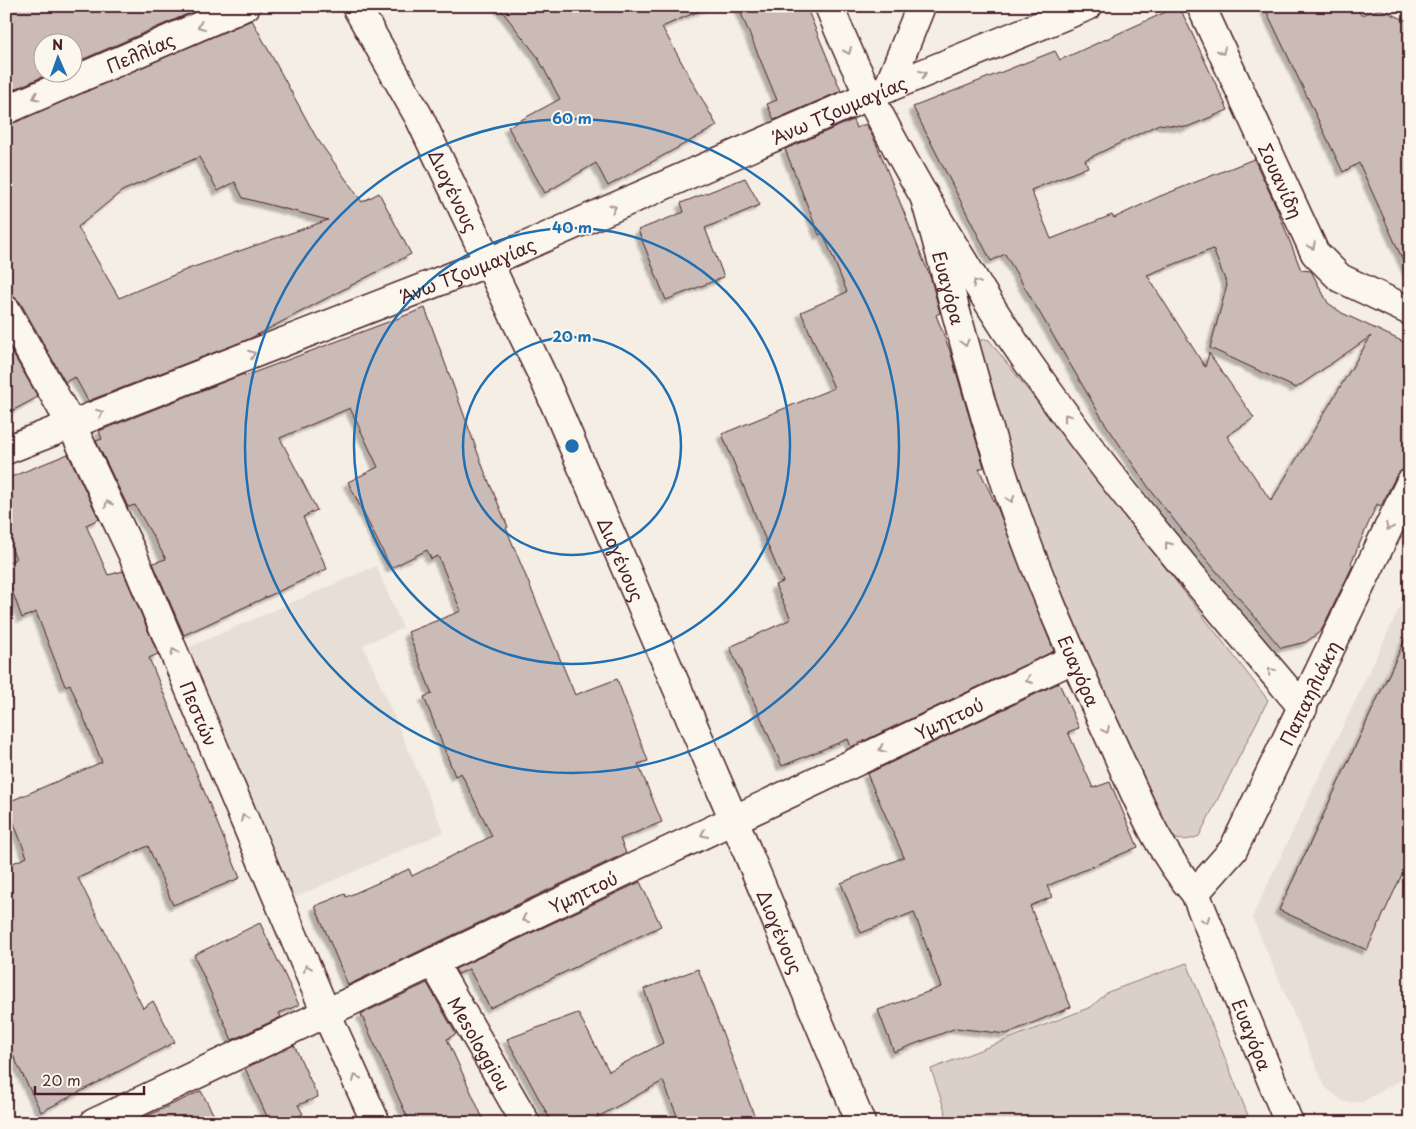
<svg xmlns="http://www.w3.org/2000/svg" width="1416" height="1129" viewBox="0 0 1416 1129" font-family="'Playpen Sans',sans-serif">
<defs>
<filter id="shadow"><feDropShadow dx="-4.5" dy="4.5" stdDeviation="1" flood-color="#0004"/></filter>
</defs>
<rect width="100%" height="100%" fill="#f4eee4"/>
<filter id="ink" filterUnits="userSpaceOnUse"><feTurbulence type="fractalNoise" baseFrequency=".02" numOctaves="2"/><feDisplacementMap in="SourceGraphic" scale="10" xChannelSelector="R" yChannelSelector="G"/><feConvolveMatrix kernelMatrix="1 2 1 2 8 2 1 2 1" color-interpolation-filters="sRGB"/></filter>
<g filter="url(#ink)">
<path fill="#e7dfd6" d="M376,566L403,628L363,645L444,832L293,898L185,649Z
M1410,586V1075L1362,1102H1344L1325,1087L1252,917Z"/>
<path fill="#dbd0c9" stroke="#92787a" d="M985,339L989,340L1268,700L1199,836C1188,841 1179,841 1168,836L1034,541L974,343Z
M1187,963L1251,1123H949L931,1069L1091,1007L1108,992Z"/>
<path fill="#cabbb6" stroke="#4a1f2b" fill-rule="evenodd" filter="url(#shadow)" d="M6,6H206L72,64V42H42V72H53L6,93Z
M498,6H710L662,27L717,126L608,186L596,163L545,193L508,127L560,99L537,56Z
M738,6H806L841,91L774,120L767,104L777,100Z
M1179,6L1228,110L1187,127L1159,124L1085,160L1088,167L1031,190L1051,239L1112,215L1114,218L1158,197L1254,159L1276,206L1301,270L1311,271L1328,303L1342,313L1410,345V457L1404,469L1396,476L1381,506L1377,504L1351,563L1353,565L1321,631L1306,642L1281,648L1185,534L1149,488L1103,420L1005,254L991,261L913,107L1055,51L1060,60ZM1213,249L1227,285L1210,348L1296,388L1371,336L1271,501L1227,436L1254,418L1209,353L1205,367L1147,275Z
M1264,6H1356L1361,15L1380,9L1410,22V276L1359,163L1343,172Z
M252,20L316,137L362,202L379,193L411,254L249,339L88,401L75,377L65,382L20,302L14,297L6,294V125ZM199,157L218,191L235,182L243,198L328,220L188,269L119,298L78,227L122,191Z
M853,120L856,128L866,124L876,143L931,279L940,313L936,315L950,351L984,467L979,469L998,509L1054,651L851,747L848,739L782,766L730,647L791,619L775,585L783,582L722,434L834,388L801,312L847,292L823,233L819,235L785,149Z
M745,178L760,205L705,228L724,277L666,300L638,230L684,212L681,203Z
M425,308L484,470L508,527L506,528L575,695L617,679L648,761L638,764L662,822L620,839L626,853L348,985L315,906L345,894L346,897L409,869L412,876L492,836L461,773L455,776L424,697L432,694L408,632L461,611L438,556L431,559L427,550L391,568L348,482L378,467L350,408L280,438L317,510L303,517L327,569L184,635L153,563L166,559L135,505L128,507L96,441L102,439L99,431L104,429L244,374L245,376Z
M6,342L38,397L6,414Z
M68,454L99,519L86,525L108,575L123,571L158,654L149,658L240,878L173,905L148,846L78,878L143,1008L153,1001L175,1042L41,1112L6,1041V866L27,857L6,803L102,762L70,684L65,686L36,612L22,618L6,574V563L16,559L6,535V479Z
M1410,629V857L1367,950L1279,910Z
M1059,683L1079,728L1068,732L1093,788L1110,782L1138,847L1047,886L1052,897L1030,906L1071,1007L1006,1034L956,1028L894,1052L878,1010L941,987L914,912L861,933L841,883L904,857L867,774Z
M640,882L661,926L490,1008L469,969L458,974L455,969Z
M260,923L299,1005L279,1013L281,1017L232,1040L194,955Z
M698,969L757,1123H680L663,1081L587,1123H552L507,1039L578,1013L609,1071L663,1043L644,989Z
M427,983L456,1034L447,1039L485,1123H410L361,1014Z
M294,1045L318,1097L298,1105L303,1114L284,1123H270L245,1068Z
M201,1091L218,1123H132Z"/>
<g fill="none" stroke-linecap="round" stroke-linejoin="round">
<g stroke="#4a1f2b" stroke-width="31">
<g id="minor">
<path id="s1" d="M356,6L419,117L545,381L734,820L861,1123"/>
<path d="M829,6C859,82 898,153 940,223C972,276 1004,330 1041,381C1121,495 1213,601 1303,708"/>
<path id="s2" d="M1201,6L1315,253L1340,278L1410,311"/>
<path d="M888,88L921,6"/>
<path id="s3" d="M6,110L246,6"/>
<path id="s4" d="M924,195C950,287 973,381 1002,472C1031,563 1070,651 1110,738C1135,792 1156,849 1195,893L1289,1123"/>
<path id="s5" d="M6,310L71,424L132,553L326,1013L376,1123"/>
<path id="s6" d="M6,450L489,262L868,96L1088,6"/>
<path id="s7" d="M1195,893L1233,850L1410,483"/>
<path id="s8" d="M433,962L526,1123"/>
<path id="s9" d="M94,1123L1073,659"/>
</g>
</g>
<use href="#minor" stroke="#fbf7ec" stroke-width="28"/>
</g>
<defs><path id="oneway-chevron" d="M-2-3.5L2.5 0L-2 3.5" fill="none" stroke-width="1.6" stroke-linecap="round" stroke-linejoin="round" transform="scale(1.25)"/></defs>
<g stroke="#ab9695">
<use href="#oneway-chevron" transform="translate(201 26) rotate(157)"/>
<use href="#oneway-chevron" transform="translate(848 51) rotate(66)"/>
<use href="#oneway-chevron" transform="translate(1222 51) rotate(65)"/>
<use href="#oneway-chevron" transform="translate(923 74) rotate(-22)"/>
<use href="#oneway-chevron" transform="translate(36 97) rotate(157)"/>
<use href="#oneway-chevron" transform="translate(613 208) rotate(-24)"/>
<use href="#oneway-chevron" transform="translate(1312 246) rotate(63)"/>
<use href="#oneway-chevron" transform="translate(976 283) rotate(-121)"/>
<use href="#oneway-chevron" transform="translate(965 343) rotate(75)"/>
<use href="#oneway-chevron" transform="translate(252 354) rotate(-21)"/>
<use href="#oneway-chevron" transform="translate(100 413) rotate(-21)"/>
<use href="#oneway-chevron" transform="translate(1067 417) rotate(-127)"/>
<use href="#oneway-chevron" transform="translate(1011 499) rotate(71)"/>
<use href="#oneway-chevron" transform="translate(108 504) rotate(-115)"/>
<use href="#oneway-chevron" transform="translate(1389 527) rotate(115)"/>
<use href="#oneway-chevron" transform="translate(1168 545) rotate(-128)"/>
<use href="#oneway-chevron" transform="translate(174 652) rotate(-113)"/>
<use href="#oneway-chevron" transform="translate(1271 671) rotate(-130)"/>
<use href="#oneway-chevron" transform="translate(1029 680) rotate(155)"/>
<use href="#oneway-chevron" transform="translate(1106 730) rotate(65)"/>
<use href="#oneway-chevron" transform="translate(882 749) rotate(155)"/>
<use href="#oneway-chevron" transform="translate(244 818) rotate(-113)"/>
<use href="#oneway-chevron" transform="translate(704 834) rotate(155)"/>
<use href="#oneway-chevron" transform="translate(525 919) rotate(155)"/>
<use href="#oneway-chevron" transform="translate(1206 920) rotate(68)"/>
<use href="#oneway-chevron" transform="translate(307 968) rotate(-113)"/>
<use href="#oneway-chevron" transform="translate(356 1078) rotate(-114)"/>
</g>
</g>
<g fill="none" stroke="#1f6fb2" stroke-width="2.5">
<circle cx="572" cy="446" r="109"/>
<circle cx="572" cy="446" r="218"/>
<circle cx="572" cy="446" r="327"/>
</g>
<g text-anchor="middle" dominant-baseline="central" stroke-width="4" stroke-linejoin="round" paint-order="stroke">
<g font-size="18" fill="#4a1f2b" stroke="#fbf7ec">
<text stroke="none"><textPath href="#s3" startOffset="146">Πελλίας</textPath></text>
<text stroke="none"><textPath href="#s6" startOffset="900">Άνω Τζουμαγίας</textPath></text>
<text stroke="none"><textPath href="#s2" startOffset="192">Σουανίδη</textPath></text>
<text stroke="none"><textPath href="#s1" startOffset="209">Διογένους</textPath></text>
<text stroke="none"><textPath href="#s6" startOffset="495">Άνω Τζουμαγίας</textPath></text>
<text stroke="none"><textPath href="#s4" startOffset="96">Ευαγόρα</textPath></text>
<text stroke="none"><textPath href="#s1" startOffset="614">Διογένους</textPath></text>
<text stroke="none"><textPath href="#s4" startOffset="501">Ευαγόρα</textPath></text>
<text stroke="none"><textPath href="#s7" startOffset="232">Παπαηλιάκη</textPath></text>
<text stroke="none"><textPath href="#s5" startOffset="448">Πεστών</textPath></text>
<text stroke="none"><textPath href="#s9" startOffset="946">Υμηττού</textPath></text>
<text stroke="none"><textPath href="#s9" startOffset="541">Υμηττού</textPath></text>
<text stroke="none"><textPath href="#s1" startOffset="1019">Διογένους</textPath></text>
<text stroke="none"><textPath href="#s4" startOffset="905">Ευαγόρα</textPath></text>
<text stroke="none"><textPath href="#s8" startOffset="94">Mesologgiou</textPath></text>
</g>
</g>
<circle cx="572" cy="446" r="8" fill="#1f6fb2" stroke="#fbf7ec" stroke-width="2.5"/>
<g font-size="15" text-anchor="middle" font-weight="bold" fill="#1f6fb2" stroke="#fbf7ec" stroke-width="4" stroke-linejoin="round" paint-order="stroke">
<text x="572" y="124">60 m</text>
<text x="572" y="233">40 m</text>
<text x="572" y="342">20 m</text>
</g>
<rect width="1416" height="1129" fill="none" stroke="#fbf7ec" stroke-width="25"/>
<rect x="12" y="12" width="1391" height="1104" fill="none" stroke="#4a1f2b" stroke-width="2" filter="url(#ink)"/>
<g transform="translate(58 58) rotate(358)"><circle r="24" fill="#fbf7ec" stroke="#b4a19f"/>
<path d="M0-4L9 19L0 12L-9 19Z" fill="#1f6fb2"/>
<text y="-8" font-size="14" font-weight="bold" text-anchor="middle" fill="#4a1f2b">N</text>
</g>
<path d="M35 1086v8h109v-8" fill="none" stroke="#4a1f2b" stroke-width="2.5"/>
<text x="42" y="1086" font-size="15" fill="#4a1f2b" stroke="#fbf7ec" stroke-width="4" paint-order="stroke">20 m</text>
</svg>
